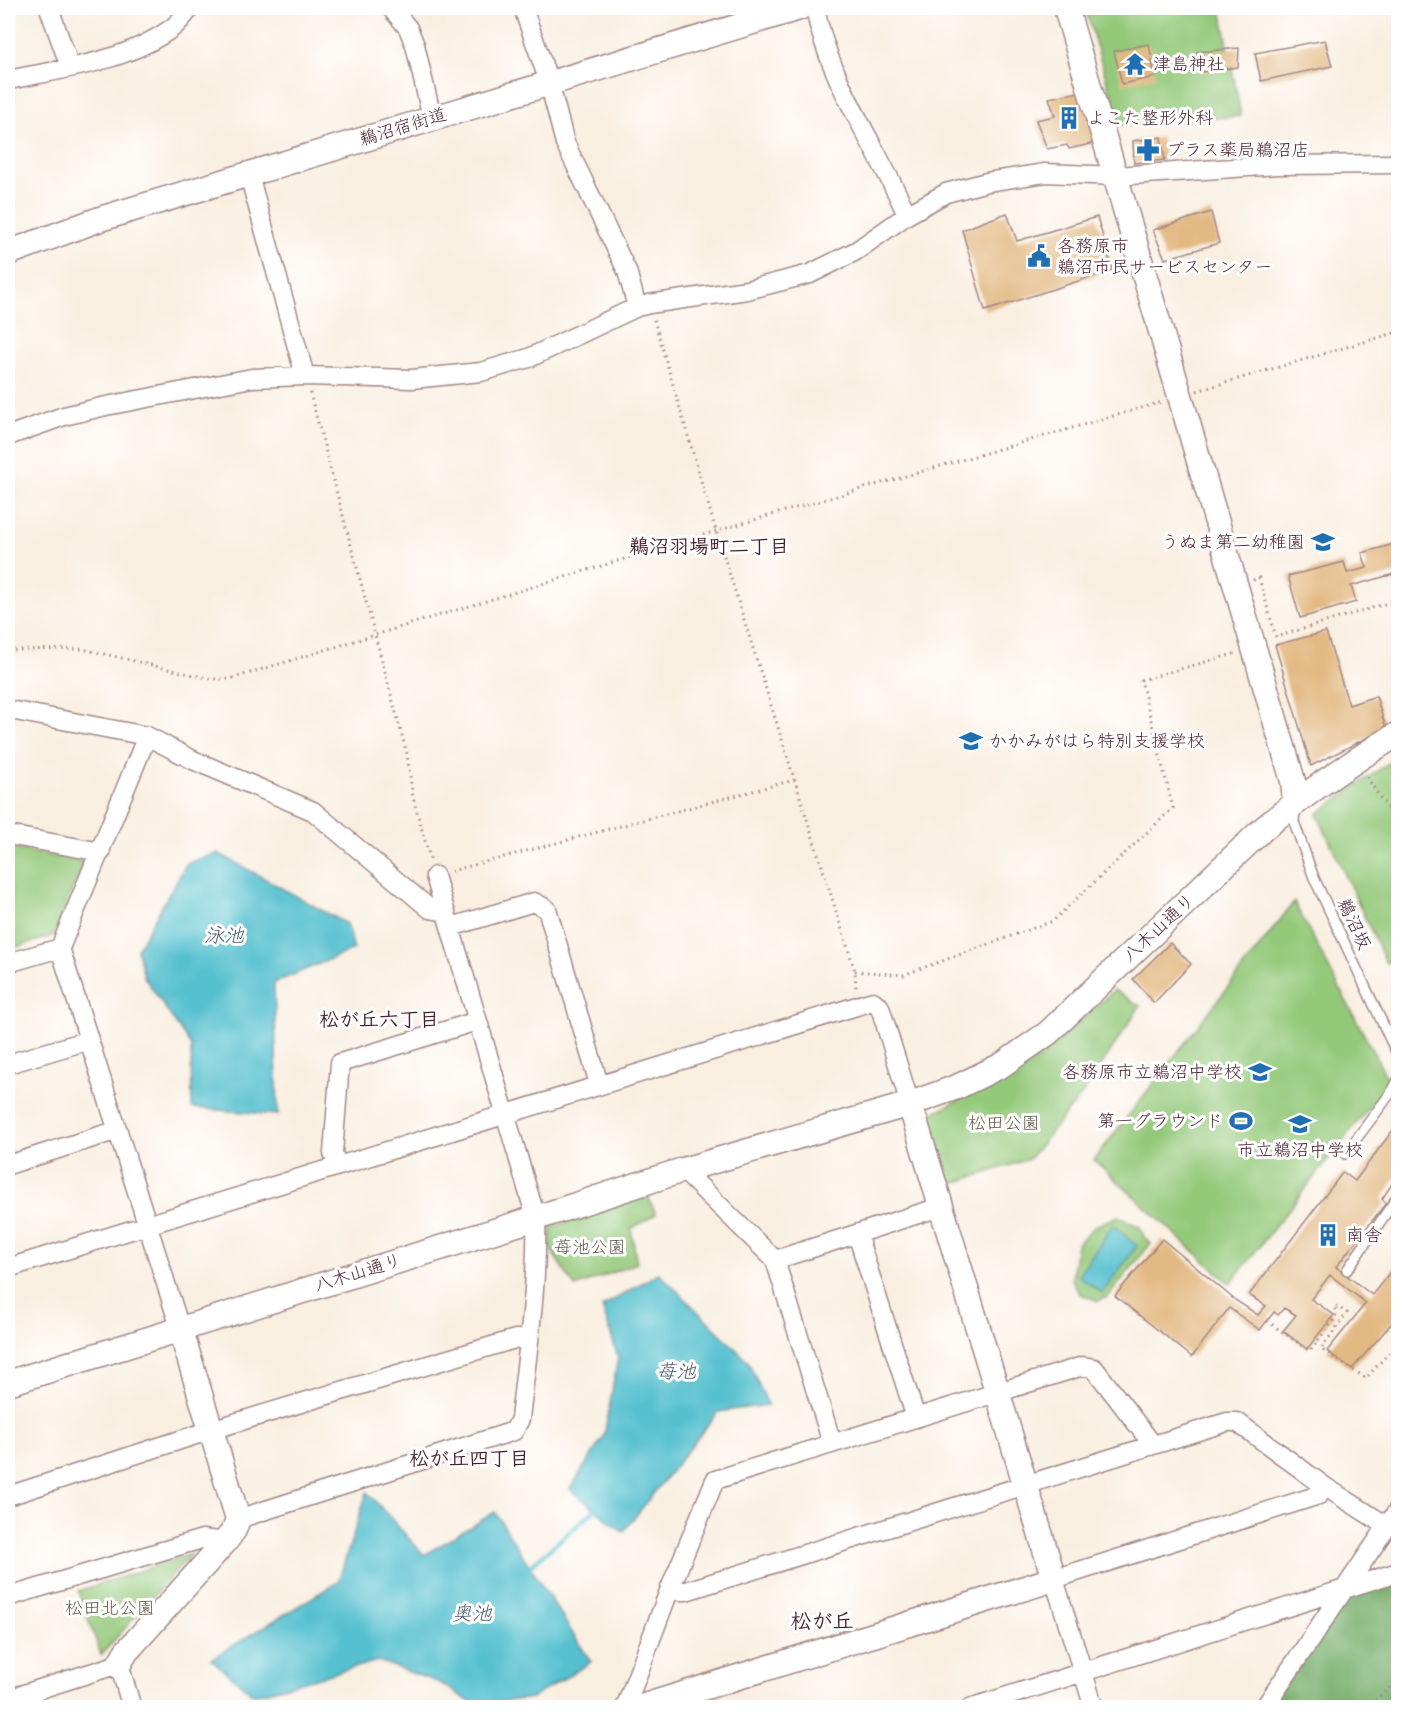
<svg xmlns="http://www.w3.org/2000/svg" width="1406" height="1715" viewBox="0 0 1406 1715" font-family="'Architects Daughter','Klee One',sans-serif">
<rect width="100%" height="100%" fill="#fff"/>
<filter id="ink" filterUnits="userSpaceOnUse"><feTurbulence type="fractalNoise" baseFrequency=".0167" numOctaves="2"/><feDisplacementMap in="SourceGraphic" scale="12" xChannelSelector="R" yChannelSelector="G"/><feConvolveMatrix kernelMatrix="1 2 1 2 8 2 1 2 1" color-interpolation-filters="sRGB"/></filter>
<filter id="wash" filterUnits="userSpaceOnUse"><feTurbulence type="fractalNoise" baseFrequency=".008" numOctaves="4" result="noise"/><feDisplacementMap in="SourceGraphic" scale="24" xChannelSelector="R" yChannelSelector="G"/><feGaussianBlur stdDeviation="1.35" result="paint"/><feColorMatrix in="noise" values="0 0 0 0 0 0 0 0 0 0 0 0 0 0 0 0 0 1.4 0 .05"/><feComposite in="paint" operator="in"/></filter>
<g filter="url(#wash)">
<rect width="100%" height="100%" fill="#f9efe1"/>
<path fill="#94c97a" stroke="#6f7452" stroke-width="1.5" d="M1085,8H1221L1241,116L1120,125Z
M1398,756V958L1386,963L1317,814Z
M8,847L84,862L53,936L17,947L8,946Z
M1294,902L1389,1082L1230,1284L1094,1160Z
M1114,990L1140,1006L1083,1093L1029,1159L951,1184L927,1116L1038,1059Z
M648,1196L656,1214L631,1229L637,1263L575,1287L550,1249L551,1227Z
M1118,1216L1140,1227L1144,1237L1151,1243L1108,1297L1098,1301L1080,1294L1072,1279L1077,1244L1095,1226Z
M191,1554L101,1655L78,1591Z"/>
<path fill="#77ad6a" stroke="#60664a" stroke-width="1.5" d="M1398,1580V1707L1267,1708L1348,1592Z"/>
<path fill="#55c0cf" stroke="#50707d" stroke-width="1.5" d="M218,853L347,924L354,949L274,983L278,1115L192,1108L191,1046L144,977L137,949L187,863Z
M1113,1225L1137,1246L1102,1293L1078,1276Z
M659,1273L748,1361L768,1405L718,1412L623,1532L570,1489L604,1436L618,1357L602,1307Z
M367,1492L424,1555L495,1512L591,1662L532,1698L475,1705L440,1683L378,1661L254,1695L211,1659L338,1582Z"/>
<g fill="none" stroke-linecap="round" stroke-linejoin="round">
<path stroke="#55c0cf" stroke-width="4.5" d="M530,1566L596,1509"/>
</g>
<g id="blocks">
<path fill="#e3b983" d="M1325,40L1332,66L1261,81L1255,53Z
M1149,44L1155,77L1122,84L1114,51Z
M1239,48L1238,67L1202,72L1197,52Z
M1084,91L1099,142L1069,149L1067,145L1047,149L1036,120L1055,116L1049,98Z
M1161,137L1165,160L1134,163L1133,141Z
M1211,212L1219,243L1165,259L1153,230Z
M1007,213L1017,241L1097,217L1113,270L985,311L962,230Z
M1398,543V573L1351,586L1356,602L1300,618L1288,576L1344,562L1347,573L1367,568L1362,553Z
M1326,632L1349,705L1376,696L1386,728L1311,766L1275,645Z
M1170,943L1191,964L1154,1003L1133,979Z
M1398,1123V1175L1382,1199L1386,1203L1336,1267L1372,1295L1398,1262V1316L1352,1369L1327,1351L1366,1303L1330,1275L1311,1299L1334,1315L1307,1349L1283,1331L1296,1315L1284,1308L1278,1315L1274,1312L1260,1330L1229,1308L1192,1357L1115,1296L1162,1239L1235,1300L1258,1315L1266,1306L1249,1295L1343,1172L1355,1181Z"/>
</g>
</g>
<g filter="url(#ink)">
<use href="#blocks" fill-opacity="0" stroke="#a28786" stroke-width="1.5"/>
<g fill="none" stroke-linecap="round" stroke-linejoin="round">
<g stroke="#a28786" stroke-width="12">
<path id="service" d="M1295,808L1294,822L1314,878L1398,1056
M1345,1154L1393,1090L1398,1080
M1347,1270L1398,1196"/>
</g>
<g stroke="#a28786" stroke-width="21">
<path id="minor" d="M49,8L70,67
M391,8L408,28L415,45L432,118
M523,8L549,82L565,143L627,271L637,307
M815,8C829,82 877,146 907,215
M8,80C62,69 126,62 172,28C179,23 185,14 191,8
M249,175L305,376
M8,436L64,416L106,406L252,378L305,376L412,379L481,372L529,358L637,307L649,304L747,290L810,274L856,251L907,215L946,193L987,182L1045,173L1116,176L1277,165L1398,164
M8,711L10,710L147,736L193,760L313,811L430,909L446,912
M147,736L60,948L180,1328
M8,835L101,852
M451,927L534,902L547,909L599,1084
M8,963L60,948
M8,1064L89,1040
M8,1165L118,1130
M337,1165L333,1153L340,1063L477,1021
M683,1170L775,1260
M857,1234L916,1418
M8,1268L873,1001L880,1007L910,1104
M832,1443L775,1260L940,1207
M8,1496L211,1430L515,1339H529
M238,1519L514,1431L520,1419C527,1354 538,1284 536,1218L435,876
M669,1591H686L1227,1422H1237L1324,1486L1387,1526
M8,1597L202,1539L225,1542
M8,1699L119,1664L132,1708
M625,1708L669,1591L715,1480L1083,1366L1094,1368L1153,1445
M970,1708L1398,1572
M1094,1708L1054,1579L1319,1495L1324,1486
M1264,1708L1398,1510"/>
</g>
<g stroke="#a28786" stroke-width="27">
<path id="tertiary" d="M1066,8L1293,781L1295,802
M8,253L100,219L799,8
M8,1383L536,1218L683,1170L910,1104L957,1087L1002,1065L1048,1033L1262,830C1304,794 1350,763 1398,734
M119,1664L126,1652L225,1542L234,1530L238,1519L180,1328
M638,1708L1054,1579L910,1104"/>
</g>
<path stroke="#a28786" stroke-width="3" stroke-dasharray="1.5 4.5" stroke-linecap="butt" d="M654,320L716,531L855,971L856,988
M1197,391L1398,332
M310,393L407,754L413,798L431,862
M1253,580L1259,578L1276,637L1398,600
M8,650L83,649L211,679H230L716,531L1162,402
M1367,777L1398,826
M451,871L794,780
M855,971L903,975L1053,921L1173,808L1141,680L1237,653
M1336,1306L1347,1313L1321,1349L1366,1378L1398,1343
M1267,1321L1310,1351L1336,1317V1306
M1366,1708L1398,1680"/>
<use href="#service" stroke="#fff" stroke-width="9"/>
<use href="#minor" stroke="#fff" stroke-width="18"/>
<use href="#tertiary" stroke="#fff" stroke-width="24"/>
</g>
</g>
<defs>
<g id="temple-bare" transform="scale(1.8)"><path d="M0-6L5-2H3V0L6.5 2.5H4V6H1.5V3h-3V6H-4V2.5H-6.5L-3 0V-2H-5Z" fill="#1f6fb2" stroke="#fff" stroke-width="2.5" paint-order="stroke"/></g>
<g id="building-bare" transform="scale(1.8)"><path d="M-4-6H4V6H1V3H-1V6H-4ZM-2.5-4.3h1.7v1.8h-1.7ZM.8-4.3h1.7v1.8H.8ZM-2.5-1h1.7V.8h-1.7ZM.8-1h1.7V.8H.8Z" fill="#1f6fb2" stroke="#fff" stroke-width="2.5" paint-order="stroke"/></g>
<g id="pharmacy-bare" transform="scale(1.8)"><path d="M-2-6h4v4h4v4h-4v4h-4v-4h-4v-4h4Z" fill="#1f6fb2" stroke="#fff" stroke-width="2.5" paint-order="stroke"/></g>
<g id="civic-bare" transform="scale(1.8)"><path d="M-.6-6.5H3V-4.5H.6V-3L4-1V1h2V6H-6V1h2V-1L-.6-3ZM-1.2 2.5V6h2.4V2.5Z" fill="#1f6fb2" stroke="#fff" stroke-width="2.5" paint-order="stroke"/></g>
<g id="school-bare" transform="scale(1.8)"><path d="M0-5L7-2L0 1L-7-2ZM-4 1L0 2.5L4 1V4Q0 6-4 4Z" fill="#1f6fb2" stroke="#fff" stroke-width="2.5" paint-order="stroke"/></g>
<g id="stadium-bare" transform="scale(1.8)"><path d="M0-5a6.5 5 0 1 0 0 10a6.5 5 0 1 0 0-10ZM-3.5-1.8h7v3.6h-7Z" fill="#1f6fb2" stroke="#fff" stroke-width="2.5" paint-order="stroke"/></g>
</defs>
<g fill-rule="evenodd">
<use href="#temple-bare" x="1135" y="64"/>
<use href="#building-bare" x="1069" y="118"/>
<use href="#pharmacy-bare" x="1148" y="150"/>
<use href="#civic-bare" x="1039" y="256"/>
<use href="#school-bare" x="1323" y="542"/>
<use href="#school-bare" x="971" y="741"/>
<use href="#school-bare" x="1260" y="1072"/>
<use href="#stadium-bare" x="1241" y="1121"/>
<use href="#school-bare" x="1300" y="1124"/>
<use href="#building-bare" x="1328" y="1235"/>
</g>
<g text-anchor="middle" dominant-baseline="central" stroke-width="6" stroke-linejoin="round" paint-order="stroke">
<g font-size="18" fill="#4a1f2b" stroke="#fff" text-anchor="start">
<text x="1153" y="64">津島神社</text>
<text x="1087" y="118">よこた整形外科</text>
<text x="1166" y="150">プラス薬局鵜沼店</text>
<text x="1057" y="246">各務原市<tspan x="1057" dy="21">鵜沼市民サービスセンター</tspan></text>
<text x="1305" y="542" text-anchor="end">うぬま第二幼稚園</text>
<text x="989" y="741">かかみがはら特別支援学校</text>
<text x="1242" y="1072" text-anchor="end">各務原市立鵜沼中学校</text>
<text x="1223" y="1121" text-anchor="end">第一グラウンド</text>
<text x="1300" y="1150" text-anchor="middle">市立鵜沼中学校</text>
<text x="1346" y="1235">南舎</text>
</g>
<g font-size="18" fill="#4a1f2b" stroke="#fff">
<text transform="translate(403 127) rotate(-17)">鵜沼宿街道</text>
<text transform="translate(1354 924) rotate(65)">鵜沼坂</text>
<text transform="translate(1159 928) rotate(-43)">八木山通り</text>
<text transform="translate(358 1273) rotate(-17)">八木山通り</text>
</g>
<g font-size="18" fill="#645a47" stroke="#fff">
<text x="1004" y="1123">松田公園</text>
<text x="590" y="1247">苺池公園</text>
<text x="110" y="1608">松田北公園</text>
</g>
<g font-size="20" font-weight="bold" fill="#4a1f2b" stroke="#fff">
<text x="709" y="547">鵜沼羽場町二丁目</text>
<text x="379" y="1020">松が丘六丁目</text>
<text x="469" y="1459">松が丘四丁目</text>
</g>
<g font-size="20" font-style="italic" fill="#4e5f6d" stroke="#fff">
<text x="224" y="936">泳池</text>
<text x="676" y="1372">苺池</text>
<text x="472" y="1614">奥池</text>
</g>
<g font-size="21" font-weight="bold" fill="#4a1f2b" stroke="#fff">
<text x="822" y="1621">松が丘</text>
</g>
</g>
<rect width="1406" height="1715" fill="none" stroke="#fff" stroke-width="30"/>
</svg>
